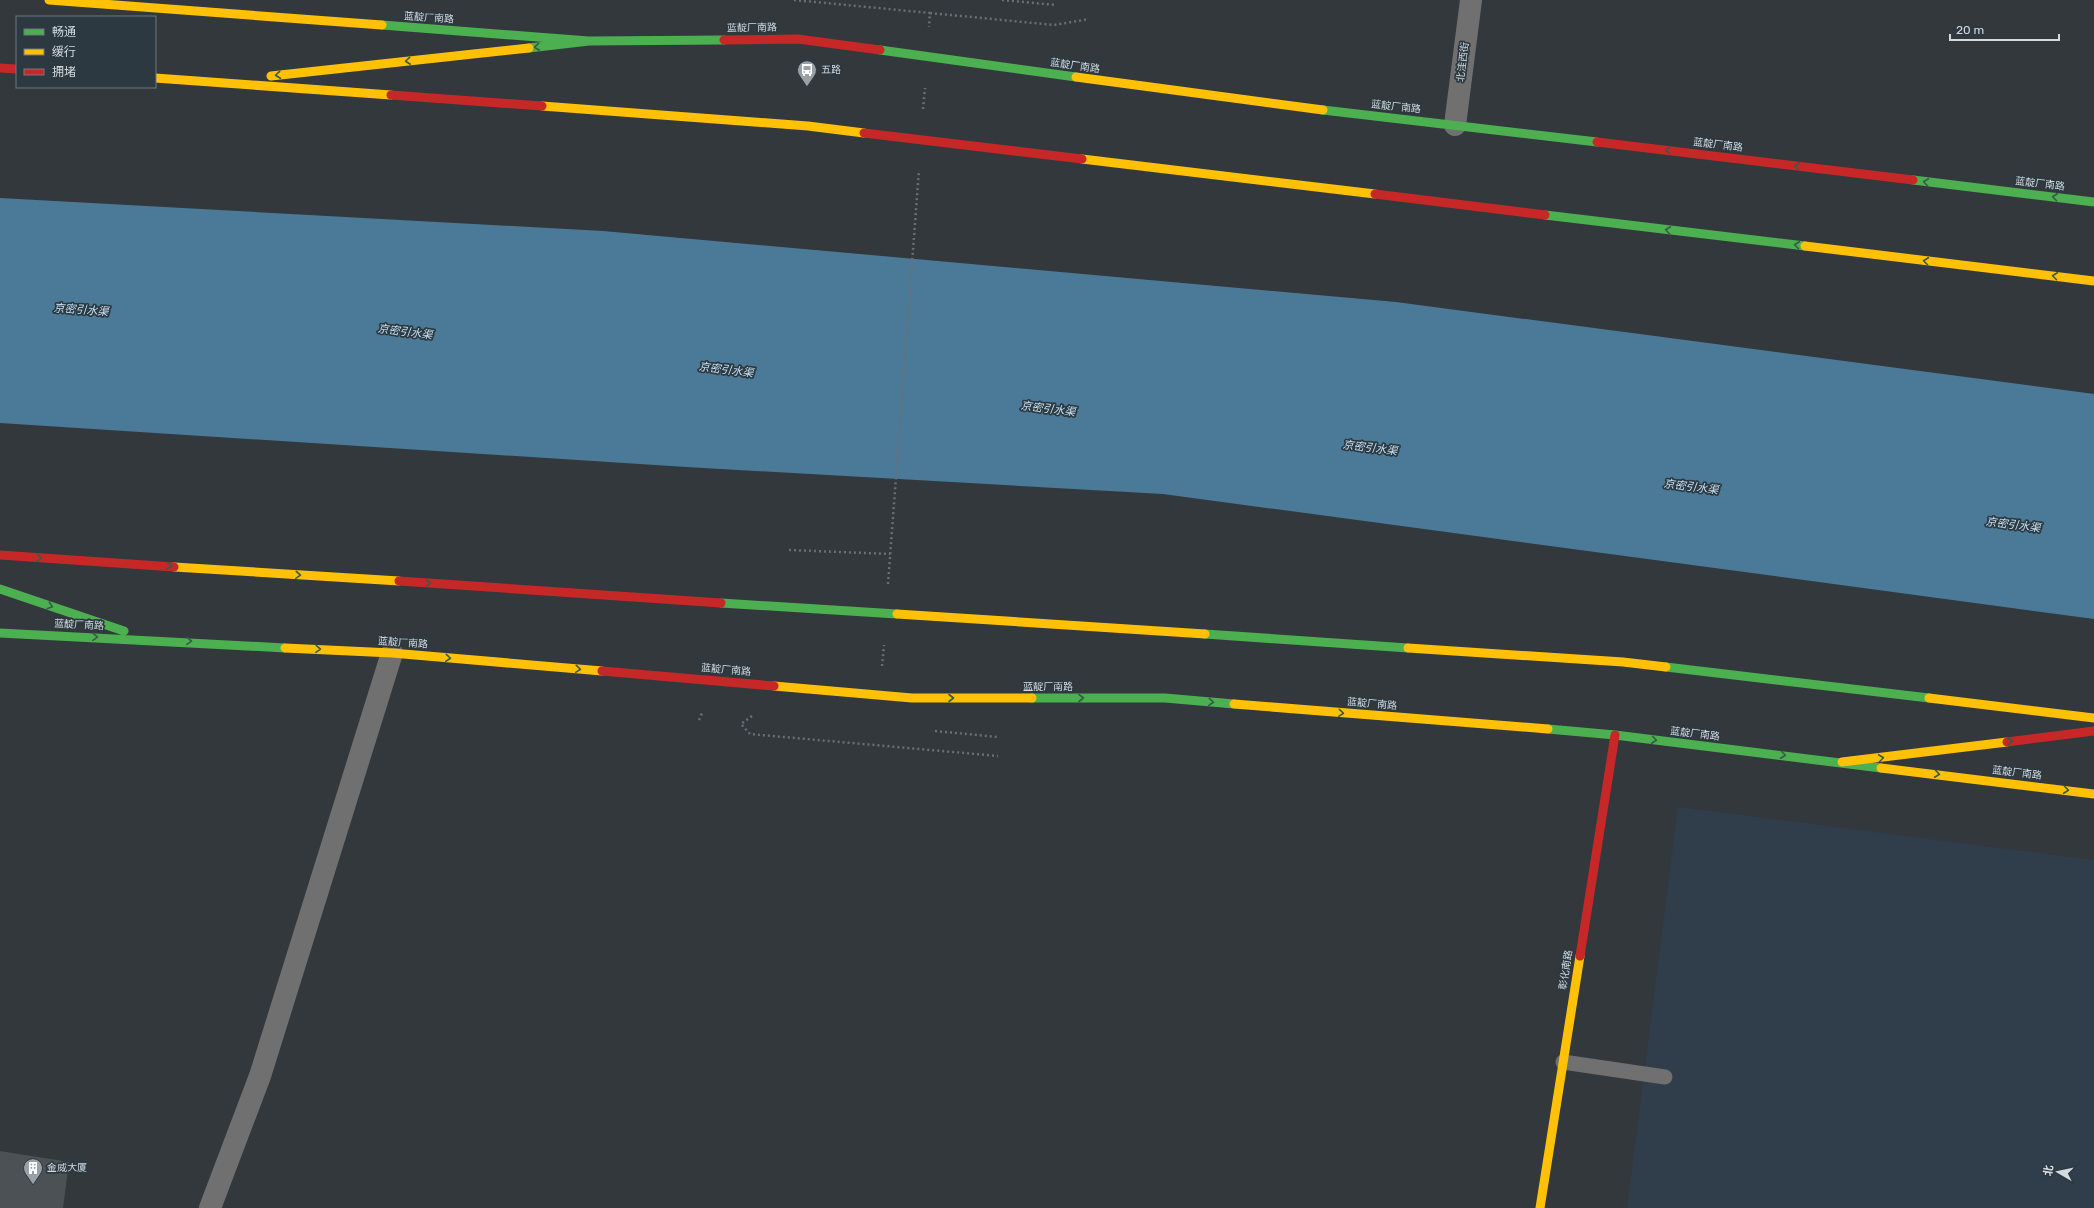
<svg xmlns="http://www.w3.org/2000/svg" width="2094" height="1208" viewBox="0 0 2094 1208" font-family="Rubik,'Noto Sans SC',sans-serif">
<rect width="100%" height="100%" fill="#32383c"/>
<path fill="#2f3e4a" d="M1678,807L2094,860V1208H1627Z"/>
<path fill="#4b7a99" d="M0,198L603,231L1396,302L2094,394V619L1163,494L686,467L0,423Z"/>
<path fill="#4b5154" d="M0,1151L69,1162L63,1208H0Z"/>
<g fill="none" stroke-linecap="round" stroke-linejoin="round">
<path stroke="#6d6e6f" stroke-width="2.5" stroke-dasharray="2 3" stroke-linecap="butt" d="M794,0L930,13L929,27
M1002,0L1056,5
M930,13L1054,25L1089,19
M923,109L925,88
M789,550L890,554
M888,584L919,170
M882,666L884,645
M752,716L741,724L750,734L998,756
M699,720L703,711
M935,731L998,737"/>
<path stroke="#717071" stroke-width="15" d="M1563,1062L1665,1077"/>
<path stroke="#717071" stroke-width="22" d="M1455,125L1471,0
M210,1208L260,1076L392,653"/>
<path stroke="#4caf50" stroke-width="9" d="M382,25L589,41L724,40
M529,48L589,41
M880,50L1076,77
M1323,110L1597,142
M1913,180L2094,202
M1545,215L1805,246
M0,589L124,631
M721,603L897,614
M0,633L285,648
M1205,634L1408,648
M1666,667L1929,698
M1032,698H1165L1234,704
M1548,729L1615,735L1881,768"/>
<path stroke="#ffc107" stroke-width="9" d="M49,0L382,25
M271,76L529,48
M1076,77L1323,110
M155,78L391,95
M542,106L808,126L864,133
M1082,159L1375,194
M1805,246L2094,281
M174,567L399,581
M897,614L1205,634
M285,648L392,653L602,671
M1408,648L1623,662L1666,667
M774,686L912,698H1032
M1929,698L2094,718
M1234,704L1548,729
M1842,762L2007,742
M1881,768L2094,794
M1540,1208L1580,956"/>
<path stroke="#c62828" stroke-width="9" d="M724,40L798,39L880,50
M0,68L17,69
M391,95L542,106
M864,133L1082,159
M1597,142L1913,180
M1375,194L1545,215
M0,555L174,567
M399,581L721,603
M602,671L774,686
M2007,742L2094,731
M1580,956L1615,735"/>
</g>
<defs><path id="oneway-chevron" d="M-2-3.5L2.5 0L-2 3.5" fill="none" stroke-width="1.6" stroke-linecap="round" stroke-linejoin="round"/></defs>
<g stroke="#365c46">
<use href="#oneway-chevron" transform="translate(537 47) rotate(174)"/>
<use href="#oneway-chevron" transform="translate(408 61) rotate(174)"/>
<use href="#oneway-chevron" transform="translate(278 75) rotate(174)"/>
<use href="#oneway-chevron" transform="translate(1668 150) rotate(-173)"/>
<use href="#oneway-chevron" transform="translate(1797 166) rotate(-173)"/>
<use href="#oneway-chevron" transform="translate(1926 182) rotate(-173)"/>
<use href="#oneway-chevron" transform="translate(2055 197) rotate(-173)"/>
<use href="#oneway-chevron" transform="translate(1668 230) rotate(-173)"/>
<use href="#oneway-chevron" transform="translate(1797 245) rotate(-173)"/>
<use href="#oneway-chevron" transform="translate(1926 261) rotate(-173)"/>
<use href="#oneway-chevron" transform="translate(2055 276) rotate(-173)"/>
<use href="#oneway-chevron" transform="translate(39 558) rotate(4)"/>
<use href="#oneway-chevron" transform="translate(169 566) rotate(4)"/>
<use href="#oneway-chevron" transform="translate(298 575) rotate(4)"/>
<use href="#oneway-chevron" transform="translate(428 583) rotate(4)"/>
<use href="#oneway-chevron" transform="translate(50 606) rotate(18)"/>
<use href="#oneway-chevron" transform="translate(95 637) rotate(3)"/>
<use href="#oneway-chevron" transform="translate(189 641) rotate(3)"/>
<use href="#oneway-chevron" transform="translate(318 649) rotate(3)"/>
<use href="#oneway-chevron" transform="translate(448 658) rotate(5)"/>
<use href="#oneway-chevron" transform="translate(578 669) rotate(5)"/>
<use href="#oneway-chevron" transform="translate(951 698)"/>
<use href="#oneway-chevron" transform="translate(1081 698)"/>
<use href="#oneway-chevron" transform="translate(1211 702) rotate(5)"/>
<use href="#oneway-chevron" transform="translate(1341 713) rotate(5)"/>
<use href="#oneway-chevron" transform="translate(1654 740) rotate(7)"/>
<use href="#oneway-chevron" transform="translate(2010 741) rotate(-7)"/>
<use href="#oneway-chevron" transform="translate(1783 755) rotate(7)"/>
<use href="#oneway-chevron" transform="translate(1881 758) rotate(-7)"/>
<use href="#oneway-chevron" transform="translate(1937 774) rotate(7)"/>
<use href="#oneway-chevron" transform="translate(2066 790) rotate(7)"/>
</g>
<defs>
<g id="bus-pin" transform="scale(1)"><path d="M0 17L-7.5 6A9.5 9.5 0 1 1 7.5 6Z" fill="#9aa1a6" stroke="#2d3941"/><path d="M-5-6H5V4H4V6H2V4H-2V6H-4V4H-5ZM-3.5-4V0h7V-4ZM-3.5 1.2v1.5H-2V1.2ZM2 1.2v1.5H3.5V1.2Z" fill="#fff"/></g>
<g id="building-pin" transform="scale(1)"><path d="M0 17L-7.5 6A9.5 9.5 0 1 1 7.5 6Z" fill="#9aa1a6" stroke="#2d3941"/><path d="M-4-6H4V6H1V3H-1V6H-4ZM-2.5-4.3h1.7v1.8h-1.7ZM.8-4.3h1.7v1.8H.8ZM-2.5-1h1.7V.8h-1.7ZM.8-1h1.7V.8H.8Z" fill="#fff"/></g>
</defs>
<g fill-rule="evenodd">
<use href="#bus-pin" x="807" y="70"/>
<use href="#building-pin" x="33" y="1168"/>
</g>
<g text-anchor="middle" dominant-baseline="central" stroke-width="3.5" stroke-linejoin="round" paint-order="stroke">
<g font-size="10" fill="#d2d9df" stroke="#2d3941">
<text transform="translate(429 18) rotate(4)">蓝靛厂南路</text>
<text transform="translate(752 28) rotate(-1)">蓝靛厂南路</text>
<text transform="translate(1463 62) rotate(-83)">北洼西街</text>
<text transform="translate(1075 66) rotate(8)">蓝靛厂南路</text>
<text transform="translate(1396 107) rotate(6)">蓝靛厂南路</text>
<text transform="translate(1718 145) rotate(7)">蓝靛厂南路</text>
<text transform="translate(2040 184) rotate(7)">蓝靛厂南路</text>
<text transform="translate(79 625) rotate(3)">蓝靛厂南路</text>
<text transform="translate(403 643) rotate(4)">蓝靛厂南路</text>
<text transform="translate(726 670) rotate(5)">蓝靛厂南路</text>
<text x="1048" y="687">蓝靛厂南路</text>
<text transform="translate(1372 704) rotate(5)">蓝靛厂南路</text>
<text transform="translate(1695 734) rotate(7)">蓝靛厂南路</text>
<text transform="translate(2017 773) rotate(7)">蓝靛厂南路</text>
<text transform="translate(1566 970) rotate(-81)">彰化南路</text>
</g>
<g font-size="10" fill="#d2d9df" stroke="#2d3941" text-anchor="start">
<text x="821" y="70">五路</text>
<text x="47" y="1168">金威大厦</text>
</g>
<g font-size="11" font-style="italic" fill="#c5e1f7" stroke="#2d3941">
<text transform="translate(81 310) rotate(4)">京密引水渠</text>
<text transform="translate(405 332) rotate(7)">京密引水渠</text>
<text transform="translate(726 370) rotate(7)">京密引水渠</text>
<text transform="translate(1048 409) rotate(7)">京密引水渠</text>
<text transform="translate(1370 448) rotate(7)">京密引水渠</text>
<text transform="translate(1691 487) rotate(7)">京密引水渠</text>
<text transform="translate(2013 525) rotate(7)">京密引水渠</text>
</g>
</g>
<rect x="16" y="16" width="140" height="72" fill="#2d3941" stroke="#6f7980"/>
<rect x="24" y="29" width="20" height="6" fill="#4caf50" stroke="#6f7980"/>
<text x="52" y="36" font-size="12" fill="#d2d9df">畅通</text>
<rect x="24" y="49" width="20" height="6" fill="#ffc107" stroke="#6f7980"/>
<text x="52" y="56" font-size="12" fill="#d2d9df">缓行</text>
<rect x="24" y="69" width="20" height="6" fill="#c62828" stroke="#6f7980"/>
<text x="52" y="76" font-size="12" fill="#d2d9df">拥堵</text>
<g transform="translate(2058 1172) rotate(279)" stroke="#2d3941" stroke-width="3" paint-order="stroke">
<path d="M0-3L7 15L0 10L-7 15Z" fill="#d2d9df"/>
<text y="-6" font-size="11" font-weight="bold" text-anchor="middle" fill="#d2d9df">北</text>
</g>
<path d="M1950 34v6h109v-6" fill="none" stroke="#d2d9df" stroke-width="2"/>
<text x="1956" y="34" font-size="12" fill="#d2d9df" stroke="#2d3941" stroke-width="3" paint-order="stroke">20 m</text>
</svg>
